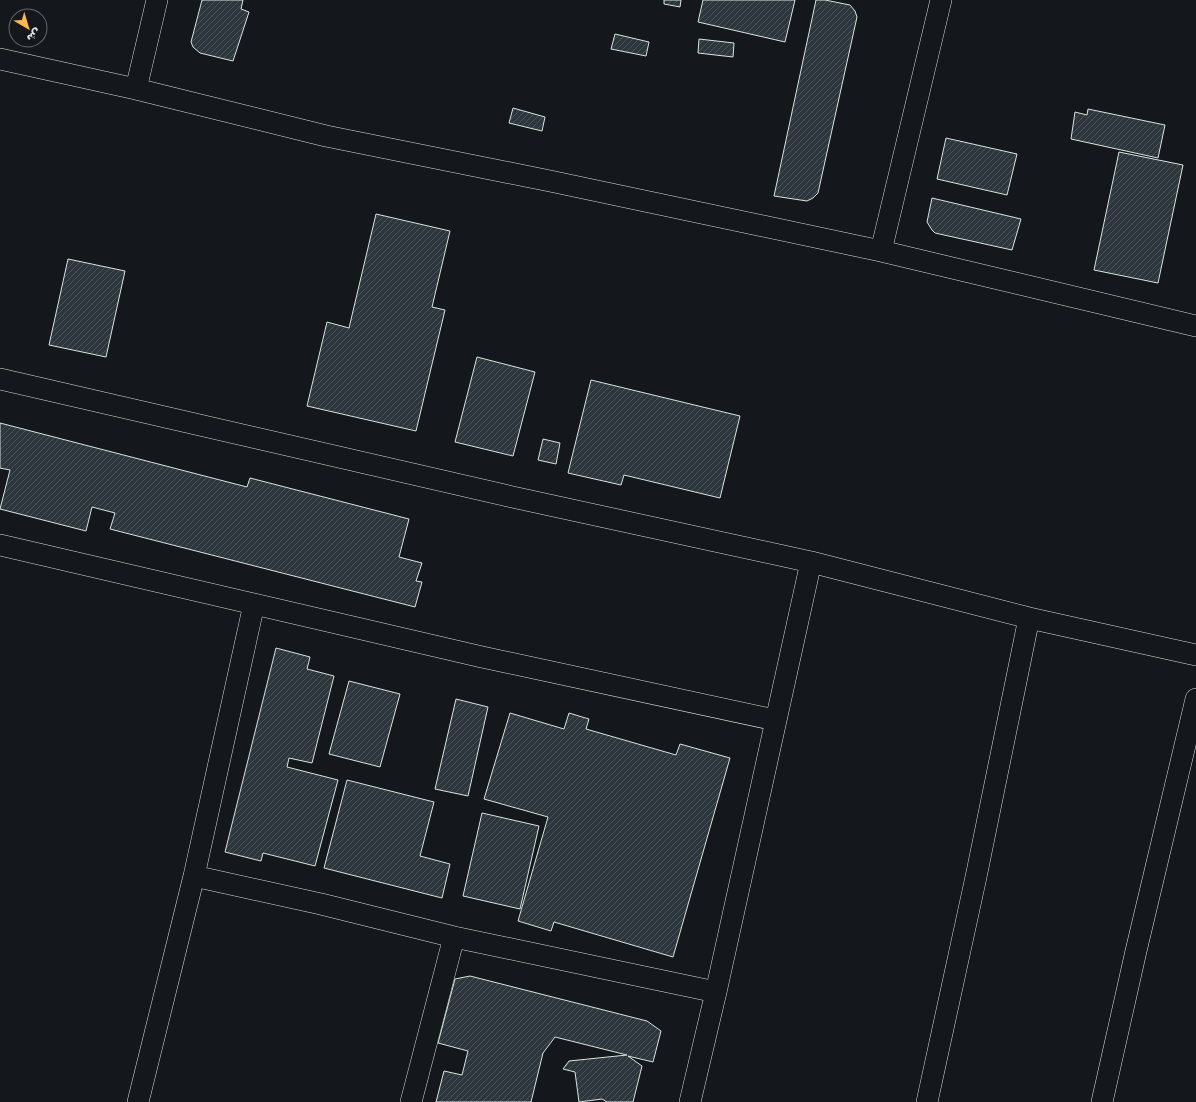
<svg xmlns="http://www.w3.org/2000/svg" width="1196" height="1102" viewBox="0 0 1196 1102" font-family="'DejaVu Sans',Vazirmatn,sans-serif">
<defs>
<pattern id="building-hatch" width="6" height="6" patternUnits="userSpaceOnUse"><rect width="6" height="6" fill="#2c363c"/><path d="M-1 1l2-2M0 6l6-6M5 7l2-2" fill="none" stroke="#4a5358"/></pattern>
</defs>
<rect width="100%" height="100%" fill="#14181c"/>
<path fill="url(#building-hatch)" stroke="#d8e6dc" d="M202,0H243L241,9L249,12L233,61L200,53L193,47L191,42Z
M664,0H681L680,7L664,4Z
M703,0H795L785,42L698,22Z
M816,0H825L850,5L855,11L857,17L818,193L813,198L807,201L774,196Z
M615,34L649,42L646,56L611,49Z
M699,39L734,43L733,57L698,53Z
M513,108L545,117L542,131L509,123Z
M1088,109L1165,125L1158,158L1071,139L1075,112L1087,115Z
M946,138L1017,154L1007,195L937,179Z
M1119,152L1183,165L1158,283L1094,270Z
M932,198L1021,219L1012,250L935,233L932,230L927,222Z
M376,214L450,231L432,307L445,310L416,431L307,406L327,322L349,328Z
M68,259L125,271L106,357L49,345Z
M477,357L535,372L513,456L455,442Z
M591,380L740,416L720,498L624,475L621,485L568,473Z
M0,423L247,487L250,478L409,519L399,557L422,563L416,581L422,582L415,607L110,529L115,513L92,507L86,531L0,509L10,470L0,468Z
M543,439L560,443L556,464L538,460Z
M276,648L310,657L307,669L334,676L312,763L289,758L287,767L338,780L315,866L263,853L261,861L225,852Z
M349,681L400,694L380,767L329,754Z
M456,699L488,707L468,796L435,789Z
M510,713L564,729L569,713L589,719L586,729L676,755L680,744L730,758L673,957L554,922L551,931L518,921L548,817L484,799Z
M347,780L434,802L420,856L450,864L442,898L324,868Z
M482,813L539,826L520,909L463,896Z
M470,976L647,1021L661,1031L653,1062L628,1056L642,1066L633,1102H607L602,1099L579,1102L575,1072L563,1069L569,1061L627,1055L555,1037L543,1053L531,1102H436L444,1071L462,1075L468,1051L438,1043L455,979Z"/>
<g fill="none" stroke-linecap="round" stroke-linejoin="round">
<g stroke="#d8e6dc" stroke-width="22">
<path id="street" d="M0,59L136,89L326,136L550,181L881,251L1196,326
M136,89L157,0
M881,251L941,0
M0,379L517,498L811,562L1029,618L1196,655
M0,545L482,657L775,720
M194,876L321,904L454,937L716,992
M138,1102L194,876L254,604
M411,1102L454,937
M690,1102L716,992L811,562
M927,1102L976,877L1029,618
M1102,1102L1136,951L1196,699"/>
</g>
<use href="#street" stroke="#14181c" stroke-width="21"/>
</g>
<g transform="translate(28 28) rotate(142)"><circle r="19" fill="#14181c" stroke="#626a69"/>
<path d="M0-3L7 15L0 10L-7 15Z" fill="#ffb74d"/>
<text y="-6" font-size="11" font-weight="bold" text-anchor="middle" fill="#d8e6dc">ش</text>
</g>
</svg>
